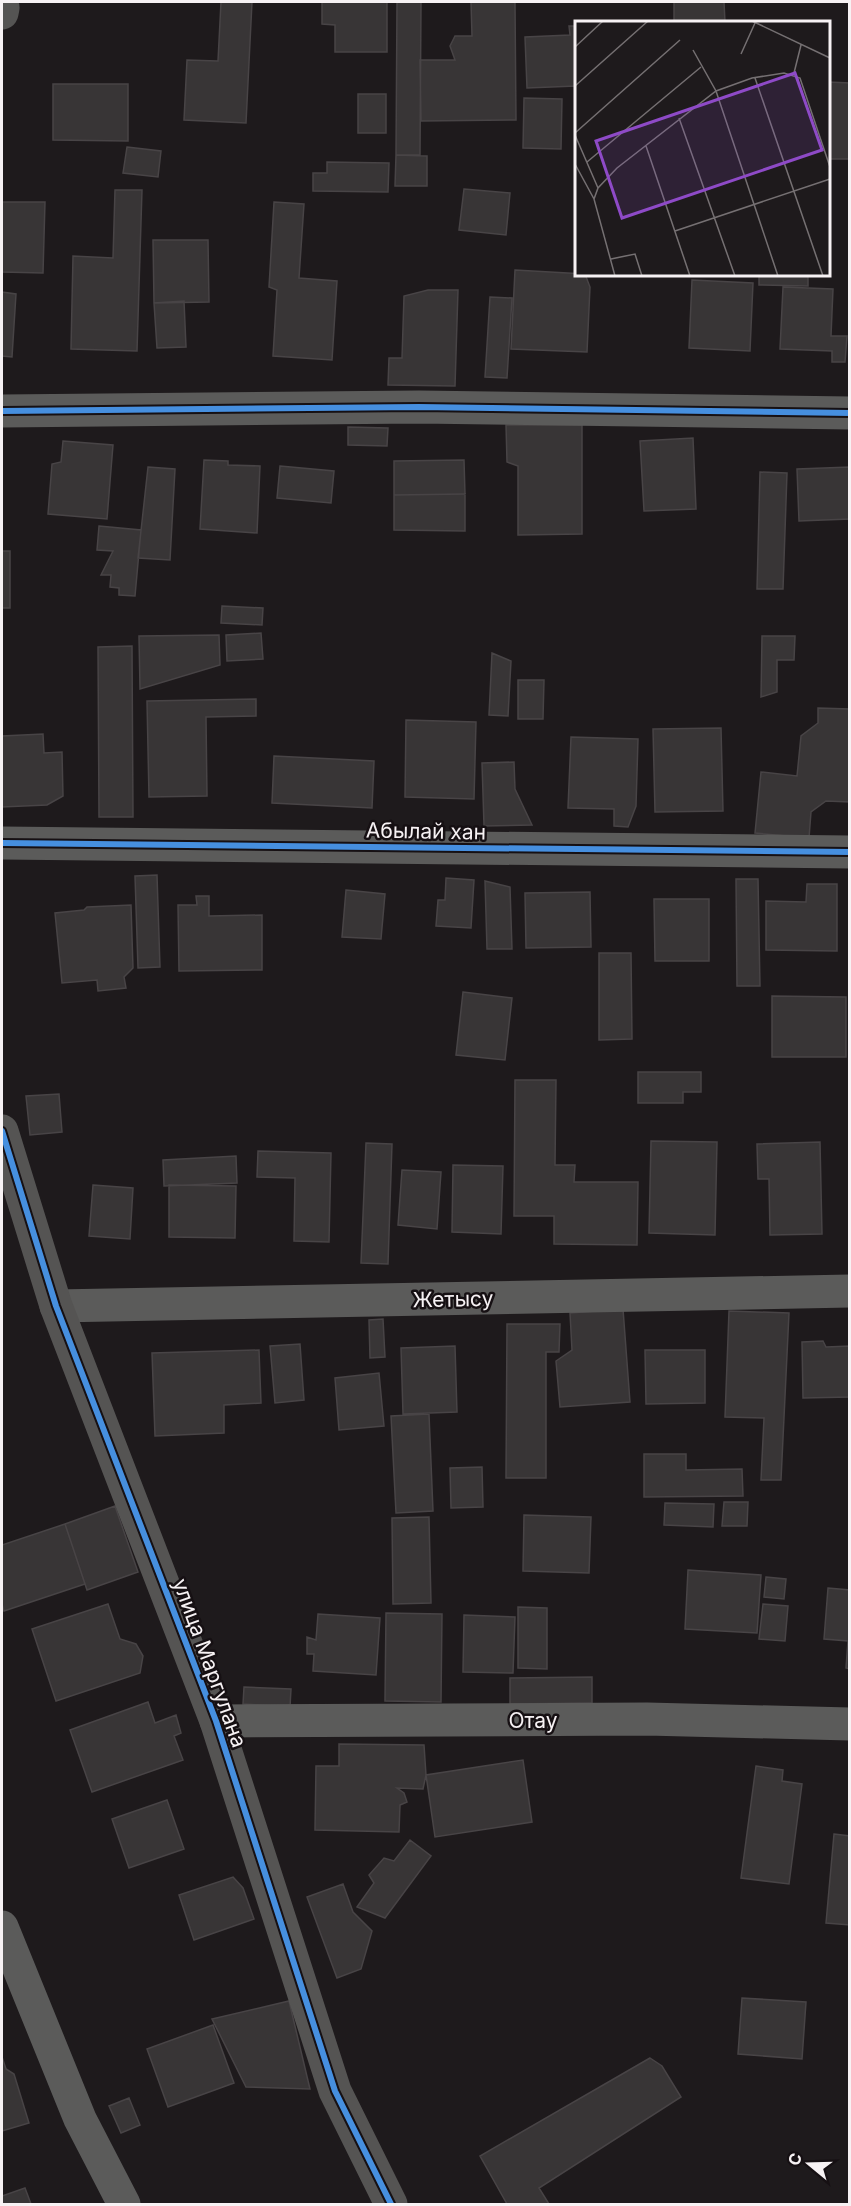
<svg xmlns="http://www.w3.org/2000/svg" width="851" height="2206" viewBox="0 0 851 2206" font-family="Inter,sans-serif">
<rect width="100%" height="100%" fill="#1e1a1c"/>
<path fill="#383536" stroke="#484446" stroke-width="1.5" d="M221,2H252L246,123L184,120L187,60L218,61Z
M322,2H387V52H335V25L322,24Z
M397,2H421L420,155H396Z
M471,2H515L516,120L421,121L420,60H455L450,46L455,36H472Z
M674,2H724L725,22H642L674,21Z
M569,26H576V86L527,88L525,37L570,35Z
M828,82L850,83V159H828Z
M53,84H128V141L53,140Z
M358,94H386V133H358Z
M524,98L562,99L561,149L523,148Z
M127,147L161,151L158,177L123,173Z
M396,155L427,156V186H395Z
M327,162L389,163L388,192L313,191V173H327Z
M464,189L510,193L506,235L459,230Z
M115,190H142L137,351L71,349L73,256L113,258Z
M2,202H45L43,273L2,272Z
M274,202L304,204L299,278L337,281L332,360L273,356L277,290L269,287Z
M153,240H208L209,302L154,303Z
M515,270L585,274L590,287L587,352L511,349Z
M759,274H808V286L759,285Z
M692,280L753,283L750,351L689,348Z
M783,287L833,289L831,336H847L845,362H832V351L780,349Z
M428,290H458L455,386L388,385L389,358H402L404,296Z
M2,292L16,294L12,357L2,356Z
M490,297L512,298L507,378L485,377Z
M184,301L186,347L157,348L154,303Z
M506,425H582V534L518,535V466L507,462Z
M348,427L388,428L387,446L348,445Z
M693,438L696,509L644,511L640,441Z
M63,441L113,445L107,519L48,514L52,464L61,462Z
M204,460L228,461V465L260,466L257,533L200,529Z
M464,460L465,494L394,495V461Z
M280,466L334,471L331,503L277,498Z
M148,467L175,469L170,560L138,558Z
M850,467V519L799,521L797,469Z
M760,472L787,473L783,589H757Z
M465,494V531L394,530V495Z
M99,526L141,530L135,596L119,595V588L110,587L111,575H101L113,551L97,550Z
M2,551H10V608H2Z
M222,606L263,608L262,625L221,623Z
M261,633L263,659L227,661L226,635Z
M219,635L220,665L140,689L139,636Z
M762,636H795L794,660H777V692L761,697Z
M132,646L133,817H99L98,647Z
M492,653L511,661L508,716L489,715Z
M518,680H544L543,719H518Z
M256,699V716L206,717L207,796L149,797L147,701Z
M818,708L850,709V802L826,801L811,812L809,838L755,833L761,772L797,776L801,736L818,723Z
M406,720L476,722L474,799L405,797Z
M721,728L723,811L655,812L653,729Z
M43,734L44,753L62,752L63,796L47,805L2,807V736Z
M571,737L638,739L636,806L628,827L614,826V809L568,808Z
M274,756L374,761L372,808L272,803Z
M514,762L515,789L532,825L484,826L482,763Z
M157,875L160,967L138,968L135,876Z
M446,878L474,880L471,928L436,926L438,900H445Z
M736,879H758L760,986H737Z
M485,881L510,887L512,949H487Z
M807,884H837V951L766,950V901L806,902Z
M346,890L385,894L381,939L342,937Z
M590,892L591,947L526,948L525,893Z
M196,896H209V916L262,915V970L179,971L178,905H197Z
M654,899H709V961H655Z
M131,905L133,968L124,977L126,988L98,991L97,980L62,983L55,913L84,910L87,907Z
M599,953H631L632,1039L599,1040Z
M463,992L512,998L505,1060L456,1055Z
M772,996L846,997V1057H772Z
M638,1072H701V1092H683V1103H638Z
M515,1080H556L555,1165H575L574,1182H638L637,1245L554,1244V1216H514Z
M59,1094L62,1132L30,1135L26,1096Z
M651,1141L717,1142L715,1235L649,1233Z
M820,1142L822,1234L770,1235L769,1179H758L757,1144Z
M366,1143L392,1144L388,1264L361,1263Z
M258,1151L331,1153L329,1242L294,1241L295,1178L257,1177Z
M236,1156L237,1183L164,1186L163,1160Z
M453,1165L503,1166L501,1234L452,1232Z
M402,1170L441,1172L437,1229L398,1225Z
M93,1185L133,1188L130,1239L89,1236Z
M169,1185L236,1186L235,1238L169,1237Z
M623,1309L630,1402L560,1407L556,1361L572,1350L570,1313Z
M729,1311L789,1313L781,1480H761L764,1418L725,1417Z
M383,1319L385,1357L370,1358L369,1320Z
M507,1324H560L559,1352H546V1478H506Z
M823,1341L826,1347L850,1346V1397L803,1398L802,1342Z
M300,1344L304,1400L275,1403L270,1346Z
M455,1346L457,1412L403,1414L401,1348Z
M259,1350L261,1403L224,1405V1433L155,1436L152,1353Z
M645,1350H705V1403L646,1404Z
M379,1373L384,1426L339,1430L335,1378Z
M429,1414L433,1511L396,1513L391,1416Z
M644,1454H686V1470L742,1469L743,1496L644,1497Z
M482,1467L483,1507L451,1508L450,1468Z
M724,1502H748L747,1526H722Z
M665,1503L714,1504L713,1527L664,1525Z
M115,1506L138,1572L87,1590L65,1524Z
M524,1515L591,1517L589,1573L523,1571Z
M429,1517L431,1603L393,1604L392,1518Z
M65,1524L85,1584L4,1611L2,1604V1545Z
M688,1570L761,1575L757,1633L685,1629Z
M766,1577L786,1579L784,1599L764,1597Z
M828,1588L850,1590V1669L846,1668L848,1641L824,1639Z
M108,1604L120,1639L136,1644L143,1656L140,1673L56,1701L32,1629Z
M763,1604L788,1606L785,1641L759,1639Z
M518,1607L547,1608V1669L518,1668Z
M386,1613L442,1614L441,1702L385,1701Z
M318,1614L380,1618L376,1675L313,1671L314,1654H307V1637L316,1640Z
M464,1615L515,1617L513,1673L463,1672Z
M592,1677V1703L510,1704V1678Z
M244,1687L291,1689L290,1707L243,1704Z
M148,1702L155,1723L176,1715L181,1733L174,1736L183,1760L92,1792L70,1730Z
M339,1744L424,1745L426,1775L423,1789L397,1788L404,1793L407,1802L400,1805L399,1832L315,1830L316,1766H339Z
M523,1760L532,1822L435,1837L426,1775Z
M756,1766L783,1770L782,1781L802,1784L789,1884L741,1878Z
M167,1800L184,1849L129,1868L112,1819Z
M834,1834L850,1836V1925L826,1923Z
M410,1840L431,1856L385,1918L357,1907L374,1883L369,1875L384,1858L394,1861Z
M233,1877L243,1888L254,1919L194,1940L179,1895Z
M343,1884L353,1912L372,1931L361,1969L337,1978L307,1897Z
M742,1998L806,2002L802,2059L738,2054Z
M289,2001L310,2089L246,2087L212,2019Z
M213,2025L234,2083L168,2107L147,2049Z
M2,2057L6,2069L14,2074L29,2123L2,2131Z
M650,2058L662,2066L681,2097L539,2188L549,2204H507L480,2156Z
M129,2098L140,2125L121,2133L109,2106Z
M25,2188L31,2204H2V2196Z"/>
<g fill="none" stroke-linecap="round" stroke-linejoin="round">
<path stroke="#5b5b5a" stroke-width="33" d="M2,411L419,407L850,413
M2,843L850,852
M56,1306L850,1291
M216,1721L647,1719L850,1724
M2,1927L80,2119L124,2204"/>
<path stroke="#555453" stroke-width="33" d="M2,7L3,8L2,13
M2,1131L56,1306L216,1721L335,2091L391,2204"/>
<g stroke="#161013" stroke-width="10">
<path id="cycleway" d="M2,411L419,407L850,413
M2,843L850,852
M2,1131L56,1306L216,1721L335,2091L391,2204"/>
</g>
<use href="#cycleway" stroke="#468fdf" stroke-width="6"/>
</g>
<g text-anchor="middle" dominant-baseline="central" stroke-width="5" stroke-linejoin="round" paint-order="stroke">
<g font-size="21" fill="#f7f2f4" stroke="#161013">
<text transform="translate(426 831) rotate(1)">Абылай хан</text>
<text transform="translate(453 1299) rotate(-1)">Жетысу</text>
<text transform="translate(210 1663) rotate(70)">улица Маргулана</text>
<text x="533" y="1720">Отау</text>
</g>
</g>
<g transform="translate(575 21)">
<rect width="255" height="255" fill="#1e1a1c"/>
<path fill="none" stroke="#757072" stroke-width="1.5" d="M177,0L255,37M0,26L28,0M118,29L141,70L203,255M166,33L180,2M219,52L226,24M180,57L248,255M0,65L73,0M104,97L160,255M0,112L105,19M0,114L23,167M71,125L115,255M12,141L126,46M0,143L19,178L40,255M19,178L23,167L42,147L141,70L177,57L209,52L225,57L255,146M100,210L255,158M36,238L60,233L67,255"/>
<path fill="#8e4ac7" fill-opacity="0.15" stroke="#8e4ac7" stroke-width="3" d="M220,52L247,129L47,197L21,120Z"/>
<rect width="255" height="255" fill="none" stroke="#f7f2f4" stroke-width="3"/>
</g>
<rect width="851" height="2206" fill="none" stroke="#f7f2f4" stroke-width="6"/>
<g transform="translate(809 2164) rotate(289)" stroke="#161013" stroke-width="4.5" paint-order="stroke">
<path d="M0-4.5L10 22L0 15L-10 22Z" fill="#f7f2f4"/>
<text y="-9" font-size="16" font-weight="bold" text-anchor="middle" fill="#f7f2f4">С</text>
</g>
</svg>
